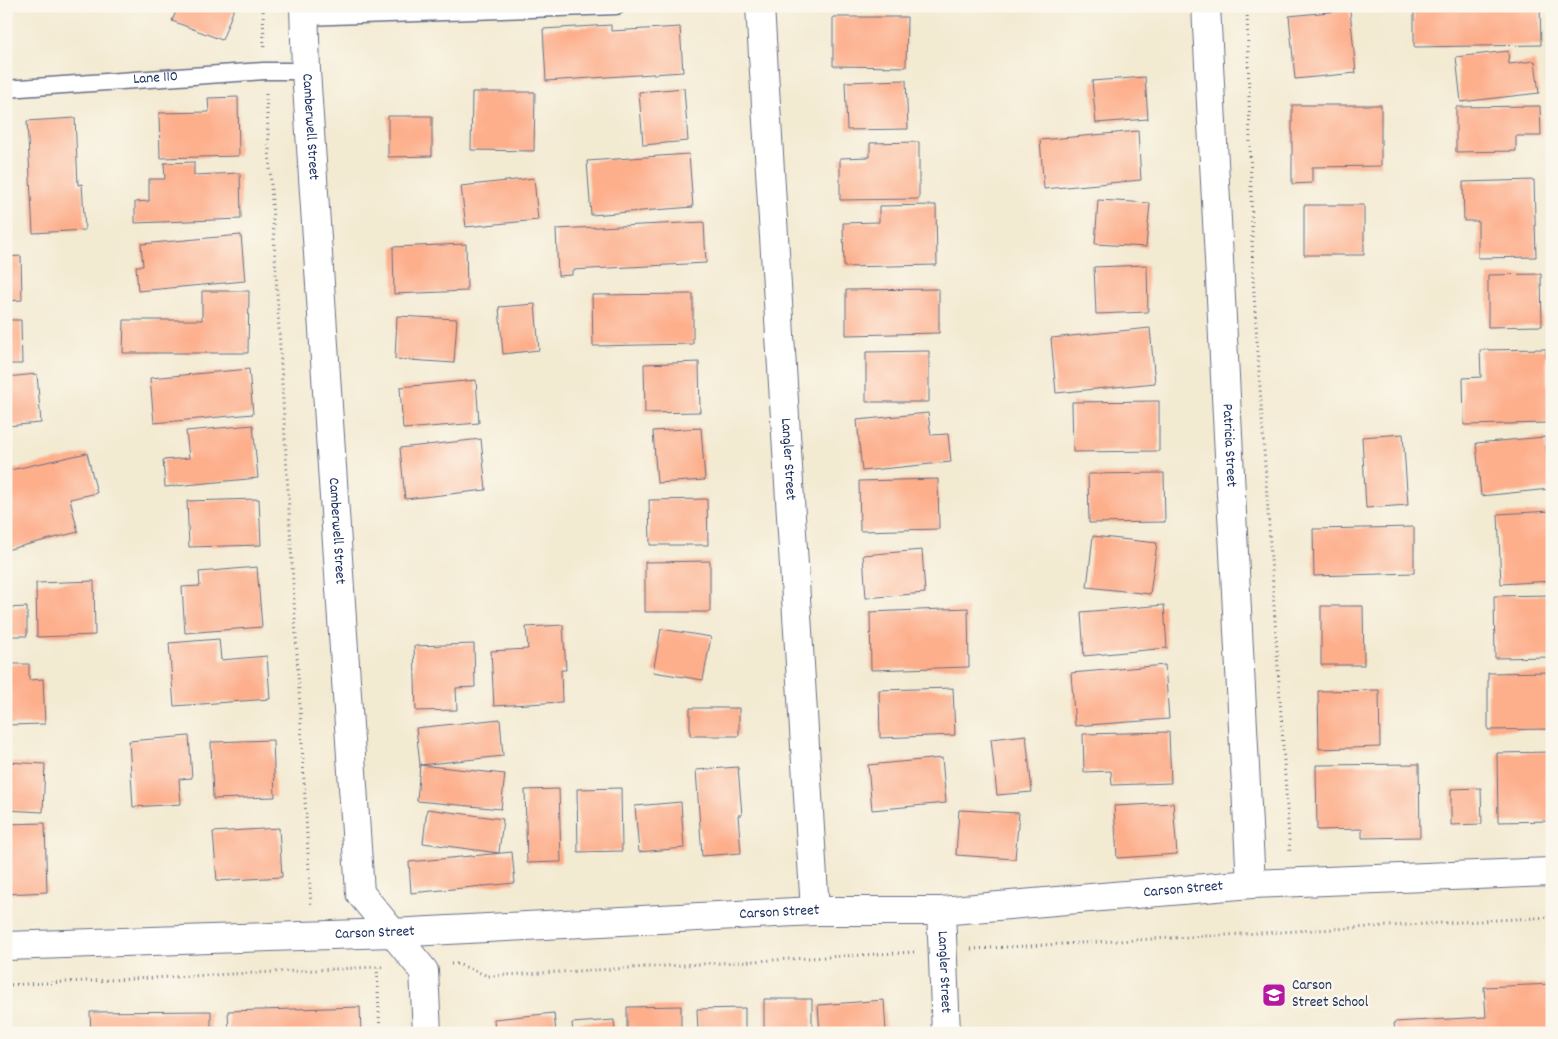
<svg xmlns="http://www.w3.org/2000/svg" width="1558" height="1039" viewBox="0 0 1558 1039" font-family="Dekko,sans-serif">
<rect width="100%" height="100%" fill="#fbf7ec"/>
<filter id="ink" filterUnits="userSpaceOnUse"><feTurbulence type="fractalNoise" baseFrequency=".02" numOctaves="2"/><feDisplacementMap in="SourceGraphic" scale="10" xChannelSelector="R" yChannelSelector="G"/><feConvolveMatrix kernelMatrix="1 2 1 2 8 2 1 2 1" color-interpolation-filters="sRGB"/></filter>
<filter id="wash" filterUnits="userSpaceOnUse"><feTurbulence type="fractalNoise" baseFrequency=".0096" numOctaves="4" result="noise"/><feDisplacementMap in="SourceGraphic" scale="20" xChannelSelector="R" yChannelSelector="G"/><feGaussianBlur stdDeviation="1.12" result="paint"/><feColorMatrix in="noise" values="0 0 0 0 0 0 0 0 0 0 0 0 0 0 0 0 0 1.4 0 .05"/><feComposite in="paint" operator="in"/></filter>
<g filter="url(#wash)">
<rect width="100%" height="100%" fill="#f3ead2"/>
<g id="blocks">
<path fill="#fdae8b" d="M178,6H235L222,40L172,21Z
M1414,6H1540L1541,45L1414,47Z
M1350,10L1356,73L1295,79L1289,16Z
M833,17H907L906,67L833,66Z
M611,25V31L680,27L683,72L546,81L543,29Z
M1508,51L1509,64L1535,61L1539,93L1461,102L1456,57Z
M1145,77L1148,119L1096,123L1092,81Z
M906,80L908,129L847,130L845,82Z
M684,88L688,141L643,145L639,92Z
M472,92H535L534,151L471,150Z
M238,97L239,156L160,158L159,113L209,112L208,98Z
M1292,105H1381V166L1312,167V183L1292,184Z
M1540,106L1541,136H1516V151L1456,152V107Z
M388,116H432V156L388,157Z
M75,118L78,185L82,184L85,230L33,233L27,121Z
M1138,131L1141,180L1044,189L1040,140Z
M919,142V199L840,200V158L870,157V143Z
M689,154L693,207L591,215L587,161Z
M194,162V175L240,173L241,219L135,223V202L149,201V179H165L164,163Z
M534,178L538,220L466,227L461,186Z
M1534,180L1536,257L1478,258V221H1464L1463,182Z
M1098,200L1150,203L1146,247L1095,244Z
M936,205L937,265L844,267L843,223L879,222V206Z
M1304,205H1364V255H1304Z
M704,222L706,263L572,270V275L558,276L556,229Z
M241,235L245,281L138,291L136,266H143L141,244Z
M466,244L467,291L394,294L393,247Z
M21,256L22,300L6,301V257Z
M1147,265L1148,312L1096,314L1094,267Z
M1541,274L1542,326L1488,327V275Z
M939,289V333L846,335V290Z
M202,291H249L248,353H123L124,320H202Z
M693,294V344L593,346L592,295Z
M535,304L539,350L503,354L499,307Z
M397,316L457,319L454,363L395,359Z
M6,320H21L22,364H6Z
M1150,328L1155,383L1056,393L1051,338Z
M1546,349L1548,423L1464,425L1463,378L1481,377L1480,350Z
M929,351V402H866V352Z
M699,362L700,412L645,413L644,364Z
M249,369L253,414L154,423L150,378Z
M37,374L41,423L6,426V377Z
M476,380L479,423L403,429L400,387Z
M1159,401V451L1073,452L1072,402Z
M928,413L931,435L948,434L951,462L862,471L857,420Z
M253,425L258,478L165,487L163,460L189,458L186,431Z
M701,428L705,480L657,483L653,431Z
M1403,434L1408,505L1366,508L1362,437Z
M1545,437L1550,489L1481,496L1476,443Z
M481,439L486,490L405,499L400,448Z
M87,453L97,493L70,499L78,532L6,550V471Z
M1164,473L1165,522L1089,523L1088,474Z
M938,479L939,529L860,531L859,481Z
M259,499L261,545L189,547L187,501Z
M707,499L708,545H650L649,500Z
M1552,511V581L1501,584L1498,514Z
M1414,527V573L1314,576L1313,529Z
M1093,536L1157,543L1150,594L1087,587Z
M922,550L925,593L866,598L863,555Z
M710,561V612H645V562Z
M257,567L262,627L185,633L182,587L200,586L199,572Z
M94,581L95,635L37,637L36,583Z
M1552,595V657L1495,658L1494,596Z
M1164,605L1167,648L1084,656L1081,612Z
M1321,606H1363L1364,665H1321Z
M27,607V636H6V608Z
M968,608L969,667L871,670L870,612Z
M563,625L566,670H561L562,702L494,706L491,651L528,649L526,627Z
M661,629L711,637L703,680L653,672Z
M219,639L221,660L267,656L270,699L174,706L169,643Z
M474,644L475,687L456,688L457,710L416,711L414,646Z
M6,664H29V680L43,679L45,724L6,725Z
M1165,665L1169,719L1075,726L1071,673Z
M1552,672V729L1488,730V673Z
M953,688L955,735L880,738L879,690Z
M1379,690L1380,747L1319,749L1318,691Z
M690,708H739V736H690Z
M500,719L503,756L420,765L505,774L501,809L417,801L420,765L416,728Z
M1169,732L1171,783L1112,785L1111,771L1084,772L1083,734Z
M1026,735L1032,792L997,795L991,739Z
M189,736L192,778L179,779L181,804L133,807L129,741Z
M273,740L275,797L213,799L211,742Z
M1552,752V821L1498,822L1497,753Z
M942,758L946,803L872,810L868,765Z
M6,762L45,764L43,812L6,810Z
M1419,764L1420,837L1362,838V829L1317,830L1316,765Z
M738,767L742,815H738L741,853L702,856L696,770Z
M621,788L622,851L578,852L577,789Z
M1481,788L1482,824L1451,825V789Z
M559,789L561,862L527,863L525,790Z
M681,802L684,848L639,852L635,806Z
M1173,803L1177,854L1117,858L1114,806Z
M427,809L503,819L499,853L423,843Z
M959,810L1019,813L1015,859L956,855Z
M45,823L47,892L6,894V824Z
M279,828L282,877L217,881L213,832Z
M512,852L515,883L411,893L409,862Z
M1552,984V1032L1395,1033L1394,1022L1486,1017L1484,987Z
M764,999H812V1033H764Z
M884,1000L886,1033H820L818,1005Z
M681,1006V1033H627V1007Z
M360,1007L361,1033H229L228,1011Z
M745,1008V1033H698L697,1009Z
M211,1011V1033H91L90,1012Z
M554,1013L556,1033H495L494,1019Z
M614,1020L615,1033H573L572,1023Z"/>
</g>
</g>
<g filter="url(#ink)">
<use href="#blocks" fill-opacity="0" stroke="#677087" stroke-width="1"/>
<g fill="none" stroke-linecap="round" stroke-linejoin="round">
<g stroke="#677087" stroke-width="19">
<g id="service">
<path d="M304,17L616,6"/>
<path id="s1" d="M6,89L264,71H306"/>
</g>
</g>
<g stroke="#677087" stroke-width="30">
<g id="minor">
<path id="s2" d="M304,6L306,71L360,893L424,971L427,1033"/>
<path id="s3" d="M760,6L815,911"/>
<path id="s4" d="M1206,6L1251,884"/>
<path id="s5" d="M941,911L946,1033"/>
<path id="s6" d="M6,946L391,933L815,911H941L1251,884L1552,872"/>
</g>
</g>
<path stroke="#677087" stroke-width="3" stroke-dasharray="1 4" stroke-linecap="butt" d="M263,6L264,48
M1247,6L1253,278L1290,854
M266,94L311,907
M971,949L1552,917
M451,964H458L488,976L915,952
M6,985L377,967
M380,1033L377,967H383"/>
<use href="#service" stroke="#fff" stroke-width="16"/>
<use href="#minor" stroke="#fff" stroke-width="28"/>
</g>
</g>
<defs>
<g id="school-square" transform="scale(1.25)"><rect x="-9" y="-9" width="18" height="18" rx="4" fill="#b5179e" stroke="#fbf7ec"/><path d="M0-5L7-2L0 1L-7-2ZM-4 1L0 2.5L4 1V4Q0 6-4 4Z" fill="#fff"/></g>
</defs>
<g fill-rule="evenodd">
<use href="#school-square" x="1274" y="995"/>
</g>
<g text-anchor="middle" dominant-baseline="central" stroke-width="5" stroke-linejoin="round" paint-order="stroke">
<g font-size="15" fill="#1b2f5e" stroke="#fbf7ec">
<text stroke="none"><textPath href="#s1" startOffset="150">Lane 110</textPath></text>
<text stroke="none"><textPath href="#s2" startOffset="121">Camberwell Street</textPath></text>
<text stroke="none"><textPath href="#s4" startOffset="440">Patricia Street</textPath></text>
<text stroke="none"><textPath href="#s3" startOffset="454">Langler Street</textPath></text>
<text stroke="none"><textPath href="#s2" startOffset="526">Camberwell Street</textPath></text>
<text stroke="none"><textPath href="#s6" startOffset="1179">Carson Street</textPath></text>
<text stroke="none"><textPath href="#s6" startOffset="774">Carson Street</textPath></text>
<text stroke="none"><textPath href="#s6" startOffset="369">Carson Street</textPath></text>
<text stroke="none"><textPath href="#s5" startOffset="61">Langler Street</textPath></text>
</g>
<g font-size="15" fill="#1b2f5e" stroke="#fbf7ec" text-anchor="start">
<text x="1292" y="986">Carson<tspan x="1292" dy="17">Street School</tspan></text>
</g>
</g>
<rect width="1558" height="1039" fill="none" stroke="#fbf7ec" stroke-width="25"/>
</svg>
